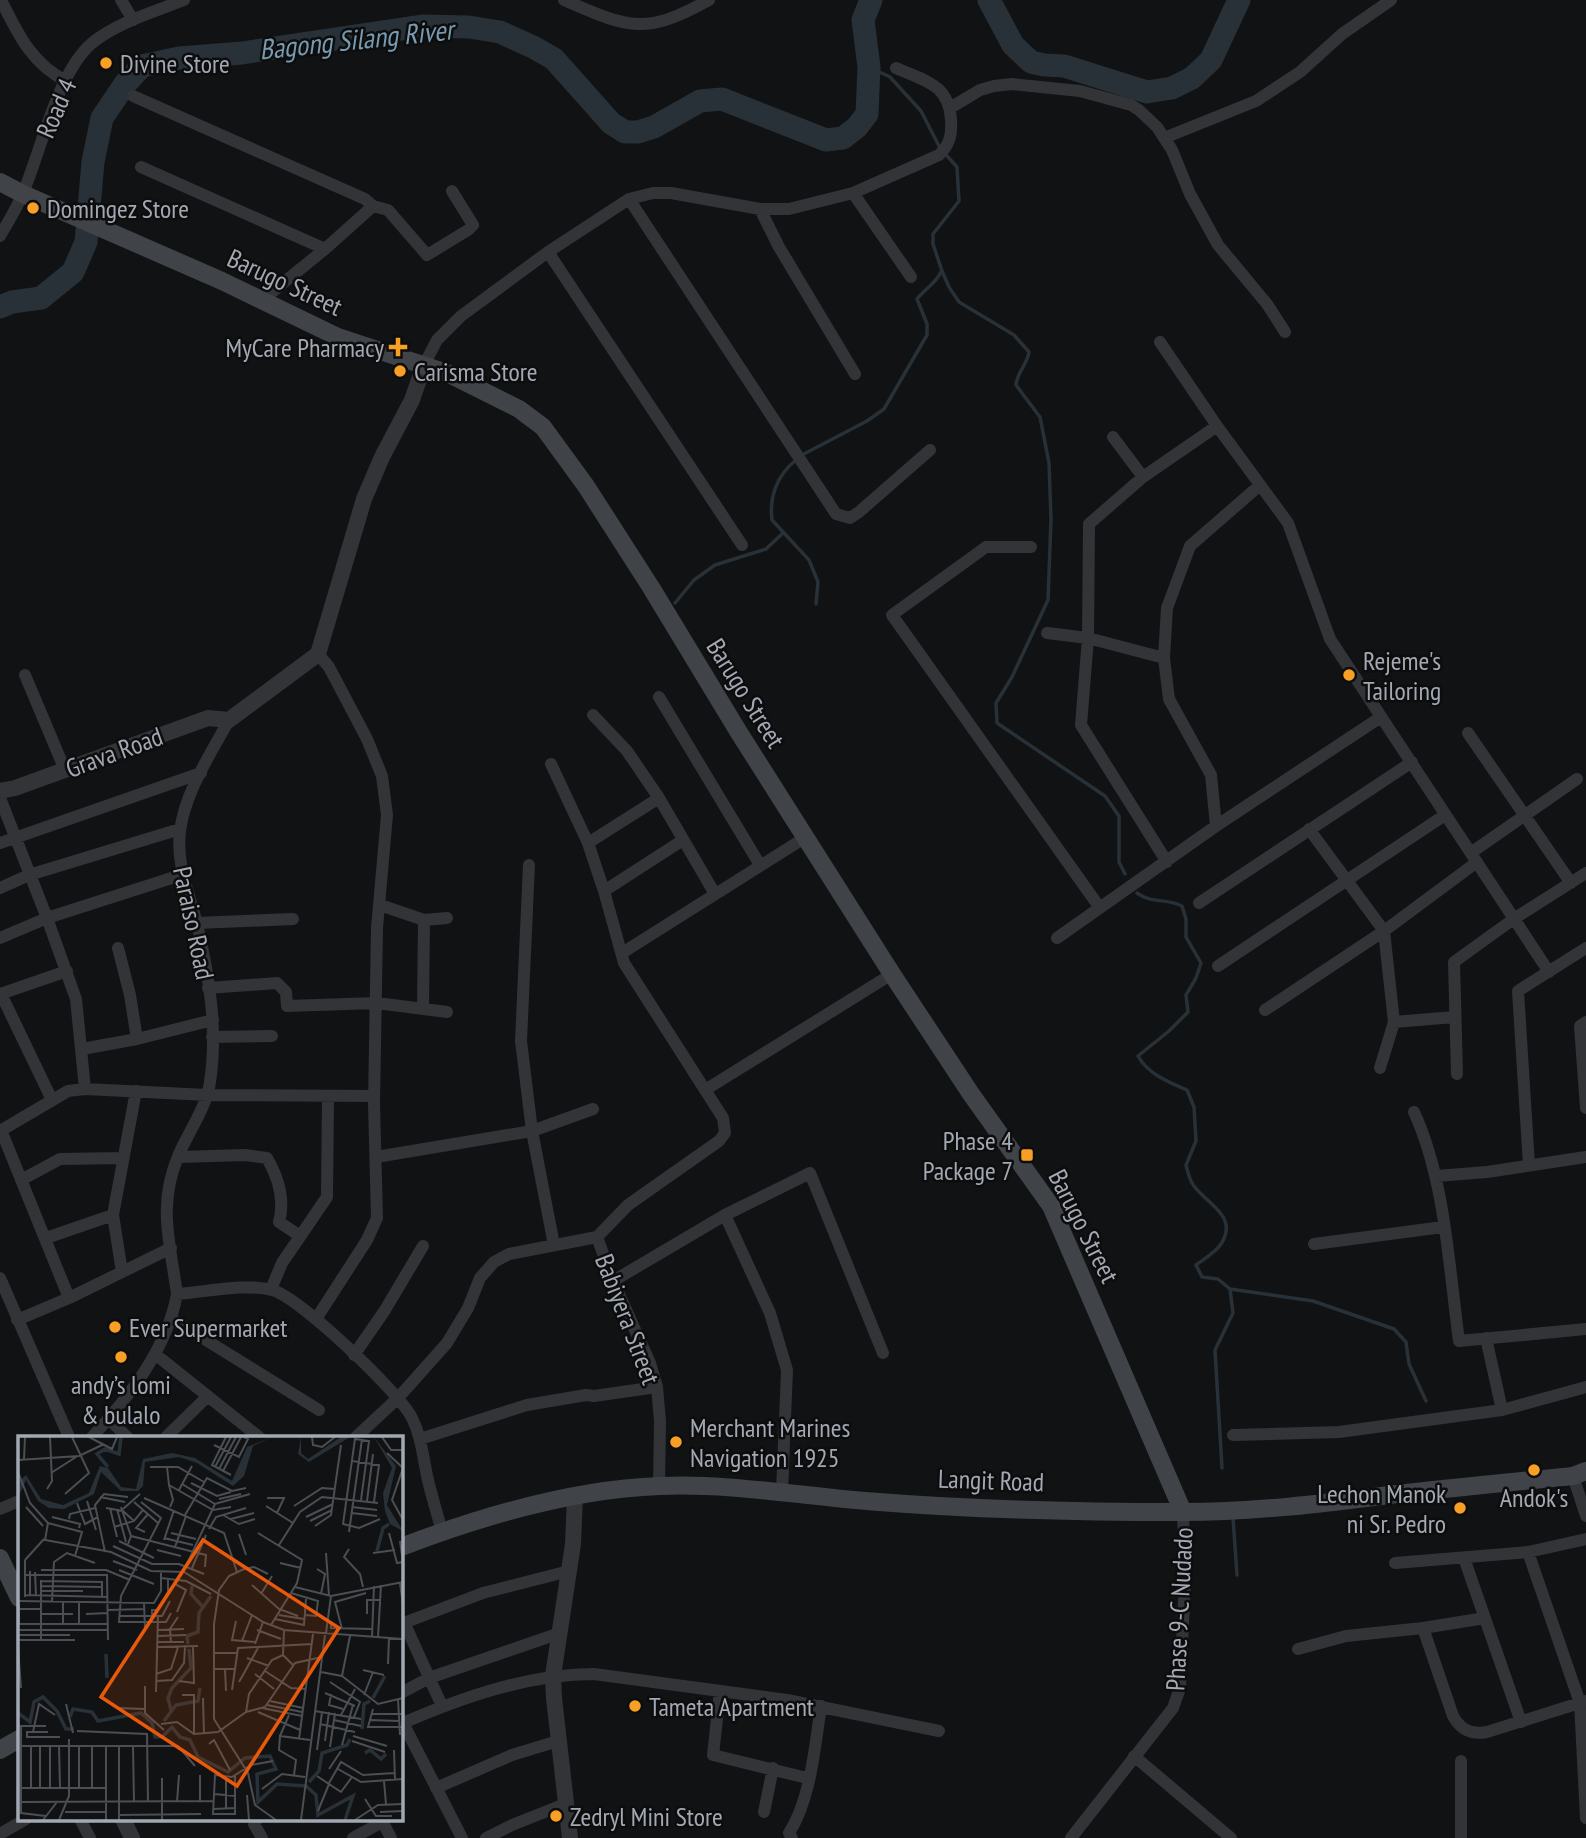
<svg xmlns="http://www.w3.org/2000/svg" width="1586" height="1838" viewBox="0 0 1586 1838" font-family="'PT Sans Narrow',sans-serif">
<rect width="100%" height="100%" fill="#111213"/>
<g fill="none" stroke-linecap="round" stroke-linejoin="round">
<path stroke="#283137" stroke-width="3.5" d="M869,67L890,77L921,111L940,148L957,167L959,201L933,234V244L942,271L949,287L959,302L1014,335L1029,352C1027,365 1017,372 1016,385L1040,417L1049,463L1051,519L1048,600L1012,677L996,703L997,723L1105,796L1119,816V862L1125,874
M802,455L867,421L884,409L927,335V324L917,299C925,289 936,283 941,272
M796,460C777,475 769,497 772,520L809,560L818,582L816,604
M675,603L694,580L715,565L766,549L783,533
M1137,893C1152,904 1166,898 1182,906L1186,919V937L1201,963L1196,978L1186,995L1188,1012L1169,1031L1138,1056C1148,1074 1168,1082 1187,1090L1194,1107L1196,1141L1186,1165C1188,1172 1189,1180 1194,1186C1207,1204 1239,1216 1221,1244C1216,1252 1204,1259 1196,1265L1202,1277L1218,1279L1230,1289L1313,1301L1394,1329L1406,1342L1409,1364L1426,1401
M1222,1468L1215,1350L1233,1313L1230,1289
M1233,1518L1237,1575"/>
<path stroke="#283137" stroke-width="23" d="M989,0L1013,45L1031,62L1044,65L1064,66L1147,92L1172,88L1192,78L1211,60L1239,0
M0,307L12,302L41,298L73,272L86,242L93,162L102,118L125,84L142,66L179,58L242,53L422,26L469,27L500,32L535,48L554,59L611,123L625,132H638L654,127L700,101L722,99L826,140L843,138L857,127L867,114L869,67L863,20L871,0"/>
<path stroke="#323438" stroke-width="12" d="M1,0C18,34 31,63 66,81
M121,0L133,20
M564,0C629,28 644,36 709,0
M133,96L365,199L373,206L388,210L427,255L468,230L473,225L452,191
M950,108L980,90L994,86L1012,84L1080,91L1131,105L1139,110L1157,127L1172,150L1190,194L1218,245L1267,304L1285,332
M1164,138L1256,101L1300,72L1342,34L1391,0
M141,167L325,249
M853,193L911,277
M629,199L836,514L850,518L859,512L930,450
M760,209L779,247L855,374
M0,236C8,222 17,208 23,193C41,151 57,73 92,43C118,22 154,12 184,0
M548,252L742,545
M261,301L325,249L373,206
M1160,342L1217,426L1288,523L1330,639L1549,972
M424,365L437,340L461,316L548,252L629,199L653,193H671L760,209H789L853,193L939,155C950,144 952,135 951,120C949,84 925,81 896,68
M1113,437L1143,477
M1031,547H986L892,615L1100,908
M1047,633L1088,638L1164,658
M25,675L65,770
M659,697L760,865
M593,715L627,751L659,798L715,894
M1468,733L1571,883
M0,798L47,918L76,999L85,1089
M1216,826L1211,775L1169,699L1164,658L1167,608L1190,546L1260,485
M1309,829L1384,931L1394,1022L1380,1068
M0,843L201,773
M588,843L659,798
M1472,852L1577,779
M1167,862L1081,725L1088,638L1089,524L1143,477L1217,426
M529,865L521,1041L532,1131L554,1245
M0,888L29,875L180,829
M604,891L683,840
M1199,903L1412,762
M380,905L424,920L447,918
M197,923L293,919
M0,938L47,918L181,875
M1057,938L1216,826L1381,717
M118,948L130,995L137,1039
M622,953L806,837
M1218,966L1445,815
M208,988L277,983L286,992L287,1006L377,1003L447,1012
M0,994L67,971
M1,994L52,1100
M423,1008L424,920
M1265,1010L1384,931L1477,862
M1394,1022L1455,1017
M1586,1022L1580,1026L1586,1108
M212,1037L272,1036
M82,1049L137,1039L213,1020
M1457,1074L1454,962L1515,918L1586,873
M705,1090L892,974
M1414,1112C1445,1179 1449,1268 1459,1341L1586,1329
M1,1130L69,1298
M0,1131L68,1091L85,1089L207,1095L374,1096
M178,1157L245,1155L267,1158C278,1177 285,1200 279,1222L300,1236
M376,1157L532,1131L593,1109
M1529,1165L1518,991L1586,948
M1436,1176L1487,1172L1586,1157
M21,1180L60,1159L123,1158
M725,1215L770,1313L787,1370L782,1492
M597,1237L613,1281L650,1363L657,1387L660,1421L659,1486
M46,1238L113,1215
M1314,1244L1443,1227
M122,1272L113,1215L136,1091
M0,1278L69,1437
M613,1281L725,1215L810,1173L883,1353
M271,1289L282,1263L327,1197L328,1097
M177,1294C206,1292 245,1283 272,1290C298,1296 400,1393 412,1418C422,1438 423,1459 428,1480C432,1497 437,1514 442,1531
M172,1319L319,1410
M316,1319L367,1240L377,1218L374,1104L377,928L387,815L382,776L367,739L329,667L318,654
M17,1320L69,1298L171,1248
M1486,1338L1502,1410
M155,1354L259,1437
M354,1355L385,1310L423,1246
M109,1419L127,1437
M1233,1435L1339,1432L1502,1410L1586,1387
M92,1437C129,1397 167,1349 177,1294C170,1242 157,1205 179,1154C189,1131 207,1106 210,1082C218,1030 209,975 197,924C189,892 176,865 180,831C185,792 210,755 229,720
M166,1437L208,1396
M356,1437L398,1398L447,1343L468,1308L480,1278L494,1262L509,1254L597,1237L628,1205L719,1141L725,1133L723,1118L624,963L604,891L588,843L551,764
M420,1439L527,1405L586,1395L594,1396L657,1387
M1573,1476L1586,1516
M0,1509L19,1501
M1528,1552L1580,1703L1586,1818
M1464,1558L1521,1722
M1395,1563L1528,1552L1586,1539
M404,1622L442,1706
M401,1624L483,1593L569,1571
M1423,1628L1453,1716C1460,1729 1471,1735 1487,1732L1586,1701
M1298,1649L1346,1636L1423,1628L1485,1618
M720,1691L713,1755L803,1777L809,1776
M401,1693L429,1678L560,1633
M401,1719L462,1838
M403,1723C463,1697 529,1674 594,1674L787,1700L939,1731
M1134,1756L1231,1838
M436,1788L512,1755L558,1741
M764,1812L773,1768
M80,1819L90,1838
M257,1819L254,1824L262,1838
M381,1819L391,1838
M0,1834L26,1819
M353,1838L382,1822
M486,1838L512,1825L565,1804
M792,1838L789,1833C811,1799 815,1745 821,1706
M1071,1838L1173,1708L1180,1688L1185,1580L1183,1512
M1461,1838V1761"/>
<path stroke="#323438" stroke-width="16" d="M0,791L15,788L208,718L229,720L318,654L364,499L382,457L412,400L424,365
M123,1819L132,1838
M570,1838L554,1698L553,1676L573,1544L575,1496"/>
<path stroke="#404348" stroke-width="18" d="M0,182L23,194L222,281L338,337L447,373L519,409L543,427L586,486L652,589L738,731L892,974L971,1094L1051,1206L1183,1512
M401,1547C482,1516 573,1489 660,1486C734,1483 806,1497 879,1502C979,1510 1082,1512 1182,1512C1252,1512 1321,1504 1389,1495C1450,1488 1512,1482 1573,1476L1586,1471
M0,1558L19,1598
M0,1750L19,1739"/>
</g>
<g fill="#f8a025" stroke="#0d0d0e" stroke-width="2.5">
<circle cx="106" cy="63" r="7"/>
<circle cx="33" cy="208" r="7"/>
<path d="M394.5 336.5h7v7h7v7h-7v7h-7v-7h-7v-7h7z"/>
<circle cx="400" cy="371" r="7"/>
<circle cx="1349" cy="675" r="7"/>
<rect x="1020" y="1148" width="14" height="14" rx="3.5"/>
<circle cx="115" cy="1327" r="7"/>
<circle cx="121" cy="1357" r="7"/>
<circle cx="676" cy="1442" r="7"/>
<circle cx="1534" cy="1470" r="7"/>
<circle cx="1460" cy="1508" r="7"/>
<circle cx="635" cy="1706" r="7"/>
<circle cx="556" cy="1816" r="7"/>
</g>
<g text-anchor="middle" dominant-baseline="central" stroke-width="5" stroke-linejoin="round" paint-order="stroke">
<g font-size="26" fill="#a2a9b4" stroke="#0d0d0e" text-anchor="start">
<text x="120" y="63">Divine Store</text>
<text x="47" y="208">Domingez Store</text>
<text x="384" y="347" text-anchor="end">MyCare Pharmacy</text>
<text x="414" y="371">Carisma Store</text>
<text x="1363" y="660">Rejeme's<tspan x="1363" dy="30">Tailoring</tspan></text>
<text x="1013" y="1140" text-anchor="end">Phase 4<tspan x="1013" dy="30">Package 7</tspan></text>
<text x="129" y="1327">Ever Supermarket</text>
<text x="121" y="1384" text-anchor="middle">andy’s lomi<tspan x="121" dy="30">&amp; bulalo</tspan></text>
<text x="690" y="1427">Merchant Marines<tspan x="690" dy="30">Navigation 1925</tspan></text>
<text x="1446" y="1493" text-anchor="end">Lechon Manok<tspan x="1446" dy="30">ni Sr. Pedro</tspan></text>
<text x="1534" y="1497" text-anchor="middle">Andok's</text>
<text x="649" y="1706">Tameta Apartment</text>
<text x="570" y="1816">Zedryl Mini Store</text>
</g>
<g font-size="26" fill="#a2a9b4" stroke="#0d0d0e">
<text transform="translate(56 108) rotate(-66)">Road 4</text>
<text transform="translate(285 282) rotate(25)">Barugo Street</text>
<text transform="translate(746 693) rotate(58)">Barugo Street</text>
<text transform="translate(114 752) rotate(-20)">Grava Road</text>
<text transform="translate(194 923) rotate(78)">Paraiso Road</text>
<text transform="translate(1084 1226) rotate(63)">Barugo Street</text>
<text transform="translate(628 1319) rotate(69)">Babiyera Street</text>
<text transform="translate(991 1480) rotate(2)">Langit Road</text>
<text transform="translate(1179 1609) rotate(-87)">Phase 9-C Nudado</text>
</g>
<g font-size="28" font-style="italic" fill="#779bb1" stroke="#0d0d0e">
<text transform="translate(356 39) rotate(-6)">Bagong Silang River</text>
</g>
</g>
<g transform="translate(18 1436)">
<rect width="385" height="385" fill="#111213"/>
<path d="M254,1L235,10L226,40L215,50L179,27L161,21L127,26L125,50L120,55H103L83,36L76,58L46,73L31,72L20,65L8,44L0,62V46L8,39L23,63L45,69L71,57L82,30L90,32L103,51L118,53L125,23L154,17L177,22L214,45L229,11ZM283,1V17L290,23L323,1H332L291,26L280,18ZM356,1L378,30L369,69L385,95L372,88L367,75L365,57L374,32Z" fill="#283137"/>
<path fill="none" stroke="#283137" stroke-width="3.5" d="M90,31L79,18L87,13L101,18L103,1M359,115L365,92L371,88M174,150L173,158L184,170M170,208L169,200L180,196L181,177L193,160M88,218L89,242M355,262L367,240M153,274L150,262L154,252L173,232L171,213M0,277L12,286L16,266L25,261L39,275L48,293H56M52,281L55,273L74,276L80,285L123,277L134,287L137,301H144L154,291L162,301L172,304L180,321L210,336L227,322L252,320L258,333L239,338L240,366L259,348L288,350L298,359L300,379L335,360L327,384M146,285L158,269L180,265L182,252M344,293L346,268L352,265M347,317L352,314L363,323L368,318M291,346L301,335L304,317L329,309L332,303"/>
<path fill="none" stroke="#4b4e53" stroke-width="2" d="M71,1L94,13L99,1M208,1L194,29L213,39M294,1L295,9L304,11L317,1M364,1L373,14H385M196,9L221,21L230,3L226,1M369,17L385,32M6,23L7,1M0,24L61,20L84,9M334,25L361,29L356,66M132,31H160L186,46M149,31L151,49L195,74L213,71M197,31L213,1M385,32L374,64L385,84M201,33L218,1M205,35L223,1M0,36L12,67L30,87L27,104L93,116L133,135L166,136L245,186L266,194L385,203M33,37L58,21M173,47L199,60L213,56M164,48L197,68L232,58M151,49L155,64L152,71M29,53L34,45L32,1M161,54L174,30M47,58L71,37L54,1M82,61L107,66M126,62L206,97L219,136M249,62H266L259,77M201,63L223,58M343,64L351,5L337,3L325,88L341,92L362,83M69,65L78,94M349,65L355,18M116,66L140,87M123,66L143,82L103,160L101,186H148L153,177M59,67L67,88L80,81M248,70L275,87M276,70L304,52L317,53M8,71L25,90M103,71L113,100L110,108M334,71L359,74M88,72L105,75L116,85M92,72L99,101M99,73L108,106M105,73L122,58M334,77L359,80M167,79L189,42L214,55L228,52M205,79L221,88L237,83M34,81L62,88L61,92M288,81L315,68M51,83L52,78L77,72M213,83L236,77M292,85L314,74M30,87L64,96L57,120M297,90L313,79L323,9M96,91L116,85L125,74M191,93L198,81L228,72M127,96L118,92L130,78M331,96L344,3M153,97L178,103M240,97L284,124L279,147L253,189M371,97L379,127L385,126L382,105M221,98L228,119M113,100L188,119L187,131M146,102L175,109M146,104L156,74M101,105L136,122M261,109L282,76L304,61L360,67M95,110L134,128H161L186,138M157,111L168,80M331,113L326,121L342,138L345,151M139,114L163,120M87,116L77,69L86,58L110,61M308,117L311,160M355,117L377,114M7,124L26,103M95,125L119,134M262,127L283,132M168,130L197,68M174,132L188,99M299,133L307,138L303,158M23,134H88L112,144M101,134L136,148M17,136L18,160M7,139H89L90,204M143,142L168,145L193,158M23,144V204M23,145L84,146V161M382,147L385,169M157,148L168,154L159,176M234,149L261,173L280,180M23,150L84,151M277,151L313,160L385,146M201,154L211,140L226,133L236,131L250,138M201,154L196,188V283L230,337L237,369L258,384M23,155H65M273,157L300,165L298,180L287,179M243,158L254,140M7,159L90,161M12,159V135M7,161V124M0,165L136,167L143,155V135M34,166L36,126L49,117L77,127M61,166V188M126,167L127,193M1,173H23M90,174L126,173M23,178H55M68,178L90,177M349,178V164H363M261,179L286,183M102,180H144L152,165M134,180V174H140L150,156V142M257,183L286,189L288,163M218,185L214,204L237,206M313,187V192L354,193M1,188H90M1,189V165M45,189V166M324,193L317,166L348,157M0,194H90M140,194L166,193M239,194L263,203M266,194L265,219L275,229M308,197L313,160M0,199H52M140,200L168,199M354,201L356,150M360,201L363,149M0,204H57M224,205L234,179M140,206H166M153,206L152,193L160,181M237,208L245,186M0,211L3,252M140,211L180,210M196,217H219M229,222L251,230M370,228L371,202M196,233H218M207,233L208,255M345,234L366,239M247,235L273,252L287,253M303,236L324,240L332,200M138,238L153,233L160,211M237,238L256,253M324,240L360,268L385,262M138,245L154,244L166,227L167,211M161,245L176,247L175,211M221,246L240,212M312,246L342,266L336,281M127,250V277L146,294M214,254L220,212L294,208M138,256L140,180M307,257L337,270M313,258L311,269L325,273M164,259H176V298M346,259L355,236M185,262L186,298M380,263L382,299M252,265L285,272M48,268L55,297M249,269L284,276M98,272L127,273M244,272L284,280M355,273L350,291H385M297,275L343,283M228,276L231,258L254,224L265,219M240,276L282,294M353,278H385M323,279L337,253M316,284L343,290M351,284L381,285M143,288L159,286L176,298L200,296L228,276L247,271L277,227L304,221M302,288L337,296M1,290H28M3,290V377L28,380M59,295L129,298L130,366M15,296L21,268L37,279M30,296H9V301H42M262,300L271,279M335,300L369,310M281,303L295,198M307,305L311,276M334,305L367,316M191,308L196,304L212,334M324,309L335,269M3,310H160L177,330M41,310L42,352M115,310L116,366M13,311V352M32,311V352M61,311V352M74,311V352M88,311V384M312,311L317,277M299,314L304,276M376,314L377,344M311,333L323,315M320,333L343,346L385,343M217,339V378H195L197,339L214,341L233,329L255,325M276,339L278,324L261,314L262,300L292,304M299,340L323,356L334,341M144,342V384M366,345L368,368M311,347L323,326L345,339L377,337M3,352H88M22,352V311M244,353L264,338L287,341M196,358L218,360M229,359L231,384M347,363L358,380H374M3,366L195,365M159,366L161,339M182,366V339M195,373L218,372M208,373V340M300,375L311,348M47,376H88M362,376L385,375M101,379L183,378M25,384L39,366M41,384L51,360V303M101,384V310M283,384L307,199M337,384L360,369L385,368"/>
<path fill="#e8590c" fill-opacity="0.15" stroke="#e8590c" stroke-width="3.5" d="M185,104L321,192L219,350L83,261Z"/>
<rect width="385" height="385" fill="none" stroke="#a2a9b4" stroke-width="3.5"/>
</g>
</svg>
